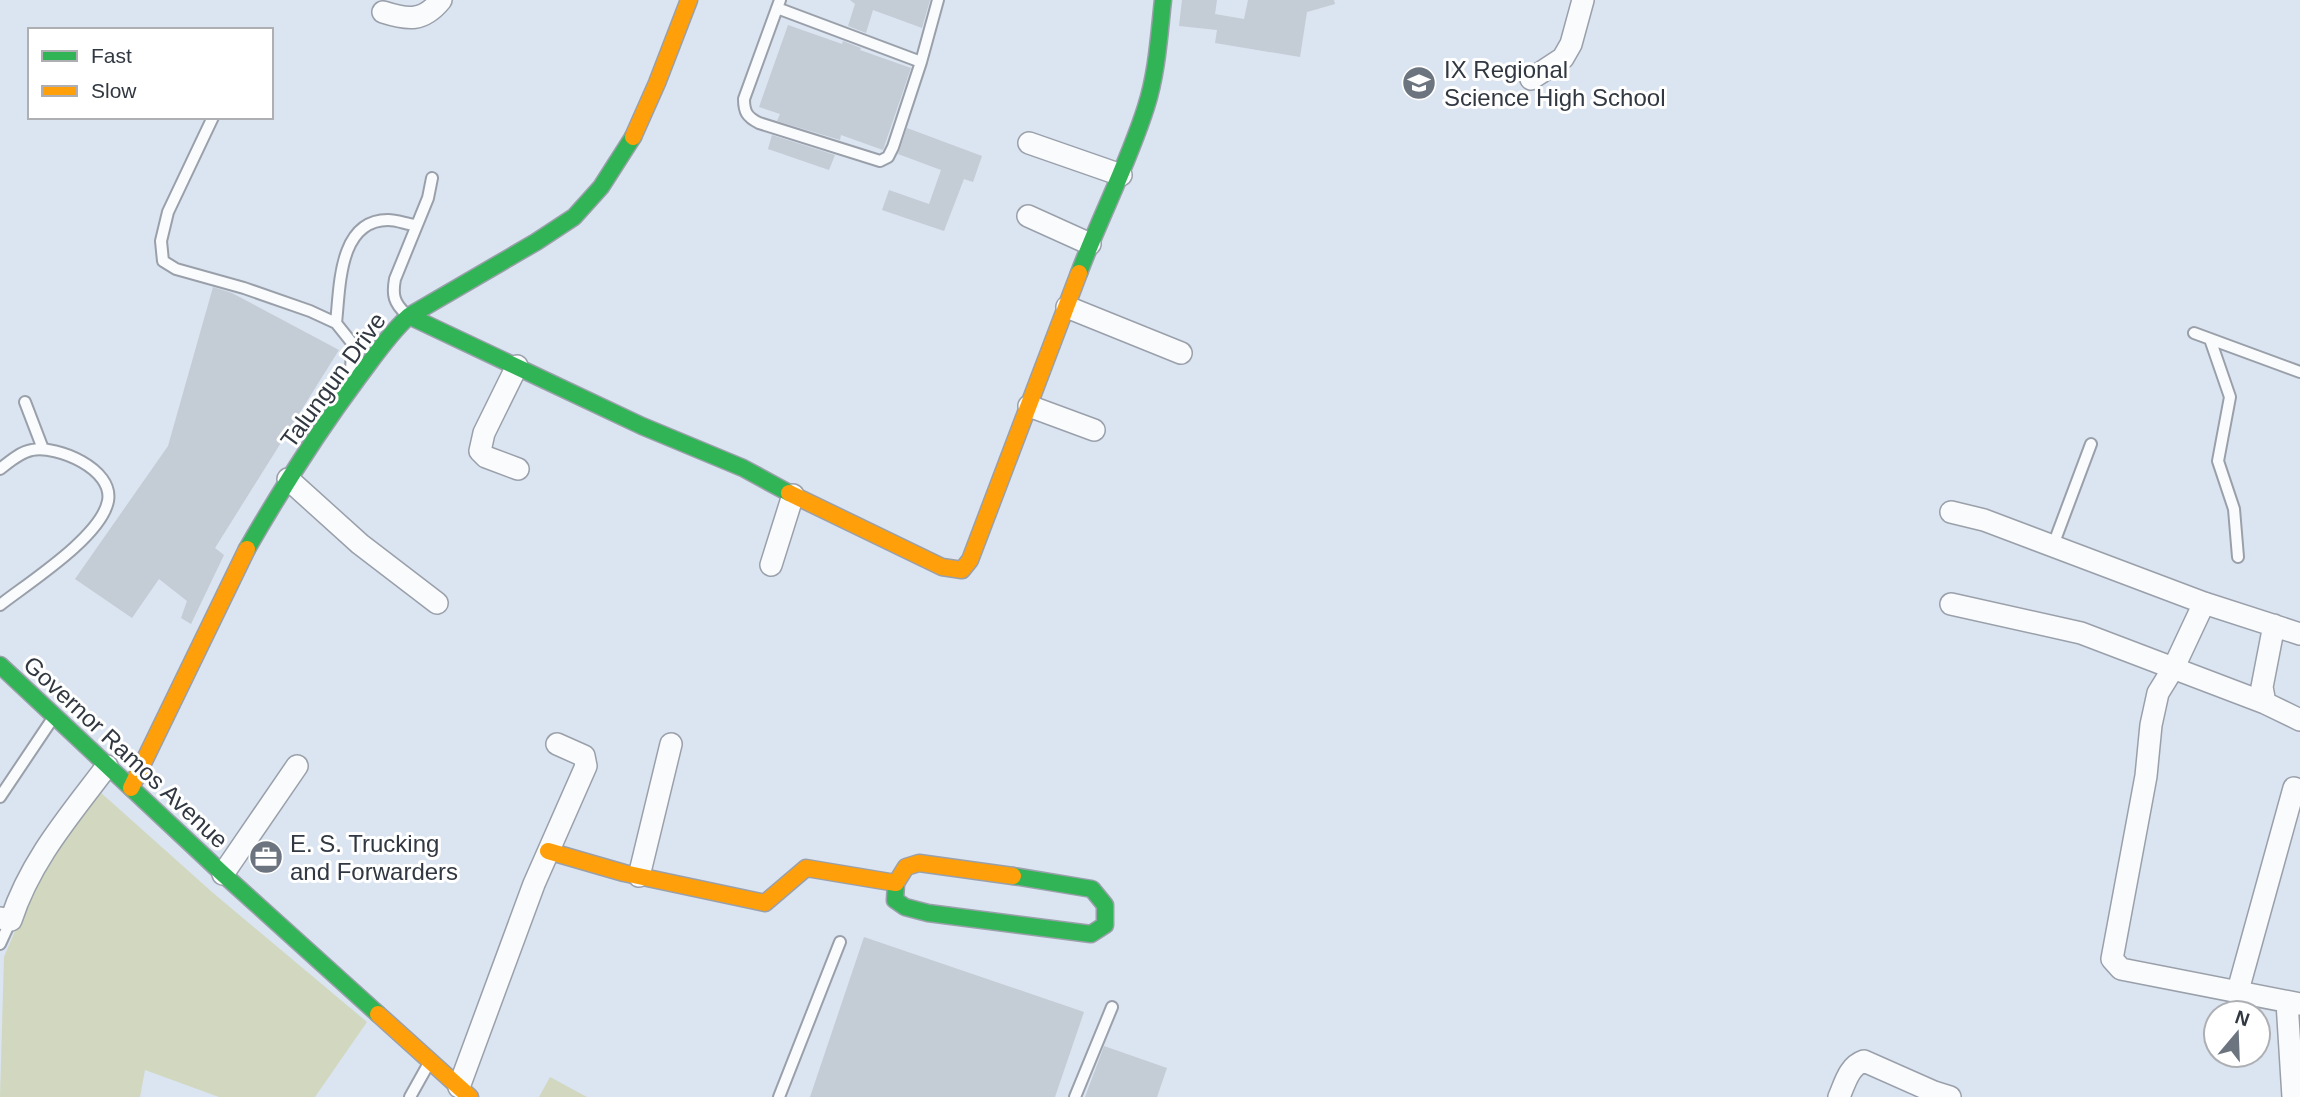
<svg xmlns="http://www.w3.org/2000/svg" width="2300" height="1097" viewBox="0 0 2300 1097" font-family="Arial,sans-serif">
<rect width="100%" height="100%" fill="#dbe4f1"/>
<path fill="#d1d8bf" d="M99,791L212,892L367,1022L315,1097H219L145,1070L140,1097H0L4,957L42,867Z
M550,1077L587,1097H539Z"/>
<path fill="#c4ccd6" d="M850,0H930L922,28L873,10L866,33L848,26L855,4Z
M1182,0H1217L1215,14L1244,19L1248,0H1334L1335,4L1307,12L1300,57L1215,43L1217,30L1179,26Z
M788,25L842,44L843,41L861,48L860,50L911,68L883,150L841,135L840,140L777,121L780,114L759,107Z
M907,128L982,156L973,182L964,179L944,231L882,210L889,190L929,204L941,170L898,154Z
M772,135L835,155L829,170L768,149Z
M213,287L232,293L339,350L215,548L224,555L191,624L181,618L187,601L159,579L132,618L75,579L168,446Z
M864,937L1084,1012L1055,1097H810Z
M1104,1046L1167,1068L1157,1097H1085Z"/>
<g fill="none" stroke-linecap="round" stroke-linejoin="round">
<g stroke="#9aa0aa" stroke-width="14">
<path id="lane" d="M780,0L744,99C744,112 747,117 759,123L880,161L888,157L893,147L921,62L938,0
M777,8L921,62
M213,117L168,212L161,241L163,261L176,269L244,288L310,311L336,323L352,343L351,374
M406,314C394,303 392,295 395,279L428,198L432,178
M336,323C340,288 338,220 388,220C397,220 406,224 415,225
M2194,333L2300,372
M2210,339L2230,397L2218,461L2234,509L2238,557
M25,402L43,449
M0,469C9,462 20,452 32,450C57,445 114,469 108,501C101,537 28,583 0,605
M2052,548L2091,444
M0,797L53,718
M0,944L11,920
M410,1097L429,1063
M779,1097L840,942
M1075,1097L1112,1007"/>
</g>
<g stroke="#9aa0aa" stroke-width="24">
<path id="street" d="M383,12C408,20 423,22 441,0
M1531,79L1563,58L1571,44L1583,0
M1029,143L1121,175
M1028,216L1090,244
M1067,307L1181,353
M517,366L484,433L480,451L486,457L518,469
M1029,406L1094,430
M288,479L360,544L437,603
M1951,512L1984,520L2204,603L2300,634
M771,565L793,495
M2204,603L2174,667L2158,693L2151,725L2146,776L2112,959L2121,969L2300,1004
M1951,604L2081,633L2265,703
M2274,625L2262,687L2265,703L2300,720
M223,874L297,766
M639,876L671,744
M0,918L11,920C30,861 70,815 107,766
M2237,994L2294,788
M2287,1002L2293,1097
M459,1087L534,884L586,766L584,756L557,744
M1839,1097C1845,1083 1849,1066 1864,1061L1934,1092L1950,1097"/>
</g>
<g stroke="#9aa0aa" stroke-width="19">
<path id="fast" d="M1079,273C1100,217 1128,164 1146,107C1157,73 1159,36 1163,0
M409,316L642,426L743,468L789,493
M247,549C281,490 317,433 358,378C374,357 389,334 409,316L536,242L574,217L601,187L633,137
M0,665L223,874L378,1014
M896,883L895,900L905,907L928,913L1091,934L1105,925V905L1092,889L1013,876"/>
</g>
<g stroke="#9aa0aa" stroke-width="19">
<path id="slow" d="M633,137L657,83L689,0
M789,493L942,567L962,570L970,560L1079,273
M131,788L247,549
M548,851L624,873L765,903L806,868L896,883L906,867L919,863L1013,876
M378,1014L470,1097"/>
</g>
<use href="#lane" stroke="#fafbfd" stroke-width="10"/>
<use href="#street" stroke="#fafbfd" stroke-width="21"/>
<use href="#fast" stroke="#30b455" stroke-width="16"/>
<use href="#slow" stroke="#ff9f0a" stroke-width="16"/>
</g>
<defs>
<g id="school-disc" transform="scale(1.75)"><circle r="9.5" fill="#6c747f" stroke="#fff"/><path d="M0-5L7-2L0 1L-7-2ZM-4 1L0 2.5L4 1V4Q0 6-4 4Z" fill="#fff"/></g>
<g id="office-disc" transform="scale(1.75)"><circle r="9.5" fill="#6c747f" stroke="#fff"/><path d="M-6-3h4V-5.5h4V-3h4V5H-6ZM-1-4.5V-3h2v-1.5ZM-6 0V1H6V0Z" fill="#fff"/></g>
</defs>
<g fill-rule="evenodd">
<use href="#school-disc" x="1419" y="83"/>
<use href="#office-disc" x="266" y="857"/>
</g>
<g text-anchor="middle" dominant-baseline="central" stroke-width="6" stroke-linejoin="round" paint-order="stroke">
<g font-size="24" fill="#313841" stroke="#fff" text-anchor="start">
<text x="1444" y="69">IX Regional<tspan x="1444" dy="28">Science High School</tspan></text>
<text x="290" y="843">E. S. Trucking<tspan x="290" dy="28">and Forwarders</tspan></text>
</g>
<g font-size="24" fill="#313841" stroke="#fff">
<text transform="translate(333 380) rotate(-54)">Talungun Drive</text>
<text transform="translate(126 752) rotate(43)">Governor Ramos Avenue</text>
</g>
</g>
<rect x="28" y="28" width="245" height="91" fill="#ffffff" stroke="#adafb3" stroke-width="2"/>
<rect x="42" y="51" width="35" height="10" fill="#30b455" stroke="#adafb3" stroke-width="2"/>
<text x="91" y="63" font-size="21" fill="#313841">Fast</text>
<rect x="42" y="86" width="35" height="10" fill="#ff9f0a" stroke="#adafb3" stroke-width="2"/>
<text x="91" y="98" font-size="21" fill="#313841">Slow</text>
<g transform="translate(2237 1034) rotate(19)"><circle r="33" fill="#ffffff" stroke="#adafb3" stroke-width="2"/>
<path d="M0-5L12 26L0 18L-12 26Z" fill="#6c747f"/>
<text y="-10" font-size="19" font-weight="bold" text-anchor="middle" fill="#313841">N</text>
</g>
</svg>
